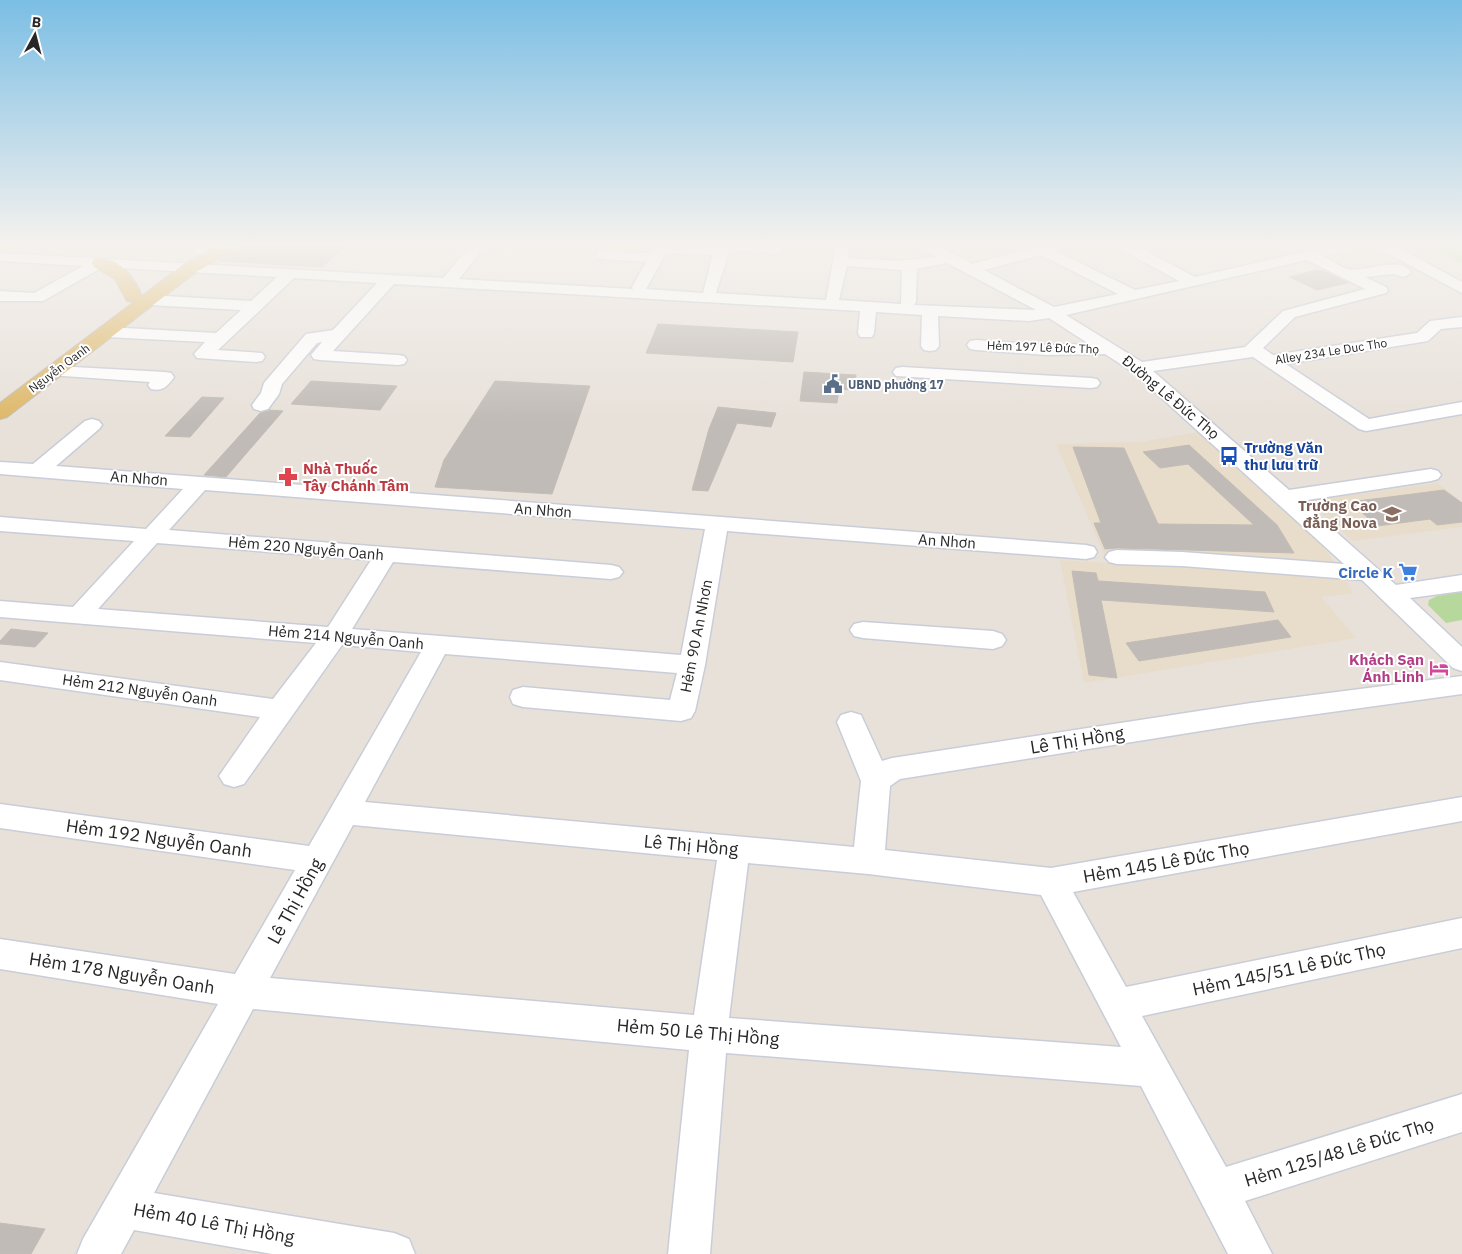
<svg xmlns="http://www.w3.org/2000/svg" width="1462" height="1254" viewBox="0 0 1462 1254" font-family="'IBM Plex Sans',sans-serif">
<rect width="100%" height="100%" fill="#e8e1da"/>
<path fill="#e8dccb" d="M1200,432L1324,547L1354,593L1321,597L1356,638L1084,683L1060,560L1108,563L1056,444L1140,442Z
M1438,483L1462,502V527L1353,541L1307,501Z"/>
<path fill="#b7d89d" d="M1428,246H1462V263H1461Z
M1462,592V620L1446,623L1428,605L1429,600L1437,596Z"/>
<path fill="#c0bbb7" stroke="#c3bcb4" d="M240,246H346L322,267L219,261L237,251Z
M1316,270L1324,271L1348,283L1317,290L1289,277Z
M658,324L798,332L793,362L646,353Z
M804,372L856,375L854,390L839,389L837,403L800,401Z
M311,381L397,386L380,410L291,404Z
M495,381L590,386L552,494L435,487L444,460Z
M202,397L224,398L190,437L165,436Z
M718,407L776,413L771,427L737,423L708,491L692,490L709,429Z
M269,410L283,411L226,477L204,475L260,413Z
M1189,445L1277,525L1294,553L1117,548L1105,549L1094,523H1101L1073,447L1124,448L1158,524L1254,525L1188,464L1160,468L1143,452Z
M1444,490L1462,503V522L1437,525L1430,519L1377,526L1350,502Z
M1072,571L1096,573L1098,581L1265,592L1274,612L1101,600L1117,678L1089,675Z
M1278,620L1291,637L1139,661L1126,643Z
M11,629L48,633L35,647L0,644V641Z
M0,1223L45,1229L31,1254H0Z"/>
<g fill="none" stroke-linecap="round" stroke-linejoin="round">
<g stroke="#c9cdd7" stroke-width="3">
<path id="minor" d="M191,246H205L208,251L206,254H196Z
M470,246H485L459,279L633,289L632,287L646,262L603,259L598,258L596,255L598,252L651,253L655,246H780L782,249L780,252L775,253L733,250L729,252L716,293L826,300L835,250L841,246L847,247L849,250L848,258L899,261L936,257L920,246H938L972,264L1029,249L1027,246H1058L1059,248L1056,251L1135,290L1179,281L1120,249L1118,246H1136L1195,277L1330,246H1354L1352,249L1323,256C1331,260 1340,267 1348,269C1365,273 1398,255 1411,272L1408,275L1403,277L1394,274L1365,277L1386,287L1388,290L1386,293L1295,317L1263,348L1273,355L1417,333L1430,321L1462,317V327L1441,329L1428,341L1286,364L1369,419L1462,402V414L1366,431L1359,429L1253,357L1153,371L1289,490L1431,469L1438,471L1441,475L1438,479L1431,481L1301,501L1396,585L1462,575V591L1410,598L1462,647V671L1453,668L1362,580L1182,566L1117,564L1109,562L1105,557L1109,552L1117,550L1182,552L1344,564L1133,372L1105,354L1046,355L976,350L970,349L967,345L970,341L976,340L1046,345L1089,344L1049,318L1029,321L938,316L939,346L936,350L930,351L924,350L921,346L922,315L876,312L874,333L872,337H860L858,333L860,311L394,284L333,351L398,355L404,356L407,360L404,364L398,365L320,360L314,359L311,355L322,342L317,343L282,384L279,394L268,409L261,411L254,409L252,405L261,393L264,383L306,334L333,330L377,283L294,278L218,350L262,353L265,357L262,361L256,362L197,358L194,354L205,342L106,337L100,336L98,332L100,328L106,327L216,333L241,310L148,305L142,303L140,300L142,297L148,295L251,301L277,277L103,267L43,301H0V291L34,293L83,266L0,261V253L443,278ZM666,253L713,254L703,293L646,289ZM1041,255L1118,294L1054,307L984,270ZM1307,260L1365,289L1283,311L1245,347L1142,362L1066,315ZM947,263L1036,310L914,305L916,302L917,269ZM847,266L902,270L901,304L839,300Z
M1377,246H1395L1462,282V293L1379,249Z
M55,366L165,372L171,373L174,377C168,386 162,392 151,389L148,385L150,382L49,375L46,371L49,367Z
M902,367L1091,378L1097,379L1100,383L1097,387L1091,388L896,376L893,372L896,368Z
M92,419L99,421L102,425L99,429L56,466L1086,545L1094,547L1097,552L1094,557L1086,559L727,531L705,665L695,711L691,718L681,721L523,707L513,704L510,697L513,690L523,687L670,700L677,673L445,654L365,802L854,847L861,781L837,722L841,715L851,712L861,715L882,761L892,758L1251,703L1462,676V694L1251,723L900,779L890,786L885,850L1051,868L1462,797V821L1073,892L1126,987L1462,918V948L1142,1016L1226,1167L1462,1094V1132L1245,1201L1272,1254H1228L1141,1086L726,1053L710,1254H668L689,1050L253,1009L154,1193L394,1233L409,1239L415,1254H272L134,1230L121,1254H77L83,1239L218,1004L0,969V939L235,974L295,870L0,828V804L309,846L421,652L342,645L244,784L234,787L224,784L219,776L260,717L0,680V662L273,699L316,643L0,617V601L73,607L134,541L0,531V517L146,529L183,489L0,474V462L33,464L85,421ZM205,490L705,529L681,655L352,629L393,562L611,579L619,577L623,572L619,567L611,565L169,530ZM157,543L371,560L328,627L98,609ZM353,825L717,860L694,1015L270,978ZM748,863L868,874L1041,895L1121,1047L729,1018Z
M863,622L993,631L1002,634L1006,640L1002,646L993,649L863,638L854,636L850,630L854,624Z"/>
</g>
<g stroke="#bebebe" stroke-width="2">
<path id="major" d="M218,246H238L236,249L196,272L7,417L0,419V403L134,302L127,301L115,279L94,267L92,263L94,259C117,254 135,278 142,296L184,264Z"/>
</g>
<use href="#minor" fill="#fff" fill-rule="evenodd"/>
<use href="#major" fill="#deb869" fill-rule="evenodd"/>
</g>
<linearGradient id="sky" x2="0" y2="1"><stop stop-color="#7bbee4"/><stop offset="0.58" stop-color="#f5f2ee"/><stop offset="1" stop-color="#f5f2ee" stop-opacity="0"/></linearGradient>
<rect width="1462" height="421" fill="url(#sky)"/>
<defs>
<g id="civic-bare" transform="scale(1.5)"><path d="M-.6-6.5H3V-4.5H.6V-3L4-1V1h2V6H-6V1h2V-1L-.6-3ZM-1.2 2.5V6h2.4V2.5Z" fill="#5c6f8a" stroke="#fff" stroke-width="2.5" paint-order="stroke"/></g>
<g id="bus-bare" transform="scale(1.5)"><path d="M-5-6H5V4H4V6H2V4H-2V6H-4V4H-5ZM-3.5-4V0h7V-4ZM-3.5 1.2v1.5H-2V1.2ZM2 1.2v1.5H3.5V1.2Z" fill="#1a4fb4" stroke="#fff" stroke-width="2.5" paint-order="stroke"/></g>
<g id="pharmacy-bare" transform="scale(1.5)"><path d="M-2-6h4v4h4v4h-4v4h-4v-4h-4v-4h4Z" fill="#e0444e" stroke="#fff" stroke-width="2.5" paint-order="stroke"/></g>
<g id="university-bare" transform="scale(1.5)"><path d="M0-5L7-2L0 1L-7-2ZM-4 1L0 2.5L4 1V4Q0 6-4 4Z" fill="#8d6e63" stroke="#fff" stroke-width="2.5" paint-order="stroke"/></g>
<g id="supermarket-bare" transform="scale(1.5)"><path d="M-6-5.5h2.5l.6 2H6L4.5 2H-2.5L-4.4-4H-6ZM-1.5 3.2a1.3 1.3 0 1 0 .1 0ZM3 3.2a1.3 1.3 0 1 0 .1 0Z" fill="#3f7fe0" stroke="#fff" stroke-width="2.5" paint-order="stroke"/></g>
<g id="hotel-bare" transform="scale(1.5)"><path d="M-6-4.5h1.5V1H6V5H4.5V3h-9V5H-6ZM-4 0a1.8 1.8 0 1 1 3.6 0ZM.5 0V-2.5h3Q6-2.5 6 0Z" fill="#d1479c" stroke="#fff" stroke-width="2.5" paint-order="stroke"/></g>
</defs>
<g fill-rule="evenodd">
<use href="#civic-bare" x="833" y="384"/>
<use href="#bus-bare" x="1229" y="456"/>
<use href="#pharmacy-bare" x="288" y="477"/>
<use href="#university-bare" x="1392" y="514"/>
<use href="#supermarket-bare" x="1408" y="572"/>
<use href="#hotel-bare" x="1439" y="668"/>
</g>
<g text-anchor="middle" dominant-baseline="central" stroke-width="4" stroke-linejoin="round" paint-order="stroke">
<g font-size="12" fill="#272727" stroke="#fff">
<text transform="translate(1043 347) rotate(2)">Hẻm 197 Lê Đức Thọ</text>
<text transform="translate(1331 351) rotate(-9)">Alley 234 Le Duc Tho</text>
<text transform="translate(59 368) rotate(-37)">Nguyễn Oanh</text>
</g>
<g font-size="12" font-weight="bold" fill="#4e5e75" stroke="#fff" text-anchor="start">
<text x="848" y="384">UBND phường 17</text>
</g>
<g font-size="15" fill="#272727" stroke="#fff">
<text transform="translate(1171 397) rotate(40)">Đường Lê Đức Thọ</text>
<text transform="translate(139 478) rotate(4)">An Nhơn</text>
<text transform="translate(543 510) rotate(4)">An Nhơn</text>
<text transform="translate(947 541) rotate(4)">An Nhơn</text>
<text transform="translate(306 548) rotate(5)">Hẻm 220 Nguyễn Oanh</text>
<text transform="translate(696 636) rotate(-79)">Hẻm 90 An Nhơn</text>
<text transform="translate(346 637) rotate(5)">Hẻm 214 Nguyễn Oanh</text>
<text transform="translate(140 690) rotate(8)">Hẻm 212 Nguyễn Oanh</text>
</g>
<g font-size="15" font-weight="bold" fill="#164399" stroke="#fff" text-anchor="start">
<text x="1244" y="447">Trường Văn<tspan x="1244" dy="17">thư lưu trữ</tspan></text>
</g>
<g font-size="15" font-weight="bold" fill="#be3a42" stroke="#fff" text-anchor="start">
<text x="303" y="468">Nhà Thuốc<tspan x="303" dy="17">Tây Chánh Tâm</tspan></text>
</g>
<g font-size="15" font-weight="bold" fill="#785e54" stroke="#fff" text-anchor="end">
<text x="1377" y="505">Trường Cao<tspan x="1377" dy="17">đẳng Nova</tspan></text>
</g>
<g font-size="15" font-weight="bold" fill="#366cbe" stroke="#fff" text-anchor="end">
<text x="1393" y="572">Circle K</text>
</g>
<g font-size="15" font-weight="bold" fill="#b23c85" stroke="#fff" text-anchor="end">
<text x="1424" y="659">Khách Sạn<tspan x="1424" dy="17">Ánh Linh</tspan></text>
</g>
<g font-size="18" fill="#272727" stroke="#fff">
<text transform="translate(1077 740) rotate(-9)">Lê Thị Hồng</text>
<text transform="translate(159 838) rotate(8)">Hẻm 192 Nguyễn Oanh</text>
<text transform="translate(691 845) rotate(5)">Lê Thị Hồng</text>
<text transform="translate(1166 862) rotate(-10)">Hẻm 145 Lê Đức Thọ</text>
<text transform="translate(295 901) rotate(-61)">Lê Thị Hồng</text>
<text transform="translate(1289 969) rotate(-12)">Hẻm 145/51 Lê Đức Thọ</text>
<text transform="translate(122 973) rotate(9)">Hẻm 178 Nguyễn Oanh</text>
<text transform="translate(698 1032) rotate(5)">Hẻm 50 Lê Thị Hồng</text>
<text transform="translate(1339 1152) rotate(-17)">Hẻm 125/48 Lê Đức Thọ</text>
<text transform="translate(214 1223) rotate(10)">Hẻm 40 Lê Thị Hồng</text>
</g>
</g>
<g transform="translate(35 35) rotate(7)" stroke="#ffffff" stroke-width="4" paint-order="stroke">
<path d="M0-4L9 19L0 12L-9 19Z" fill="#272727"/>
<text y="-8" font-size="14" font-weight="bold" text-anchor="middle" fill="#272727">B</text>
</g>
</svg>
